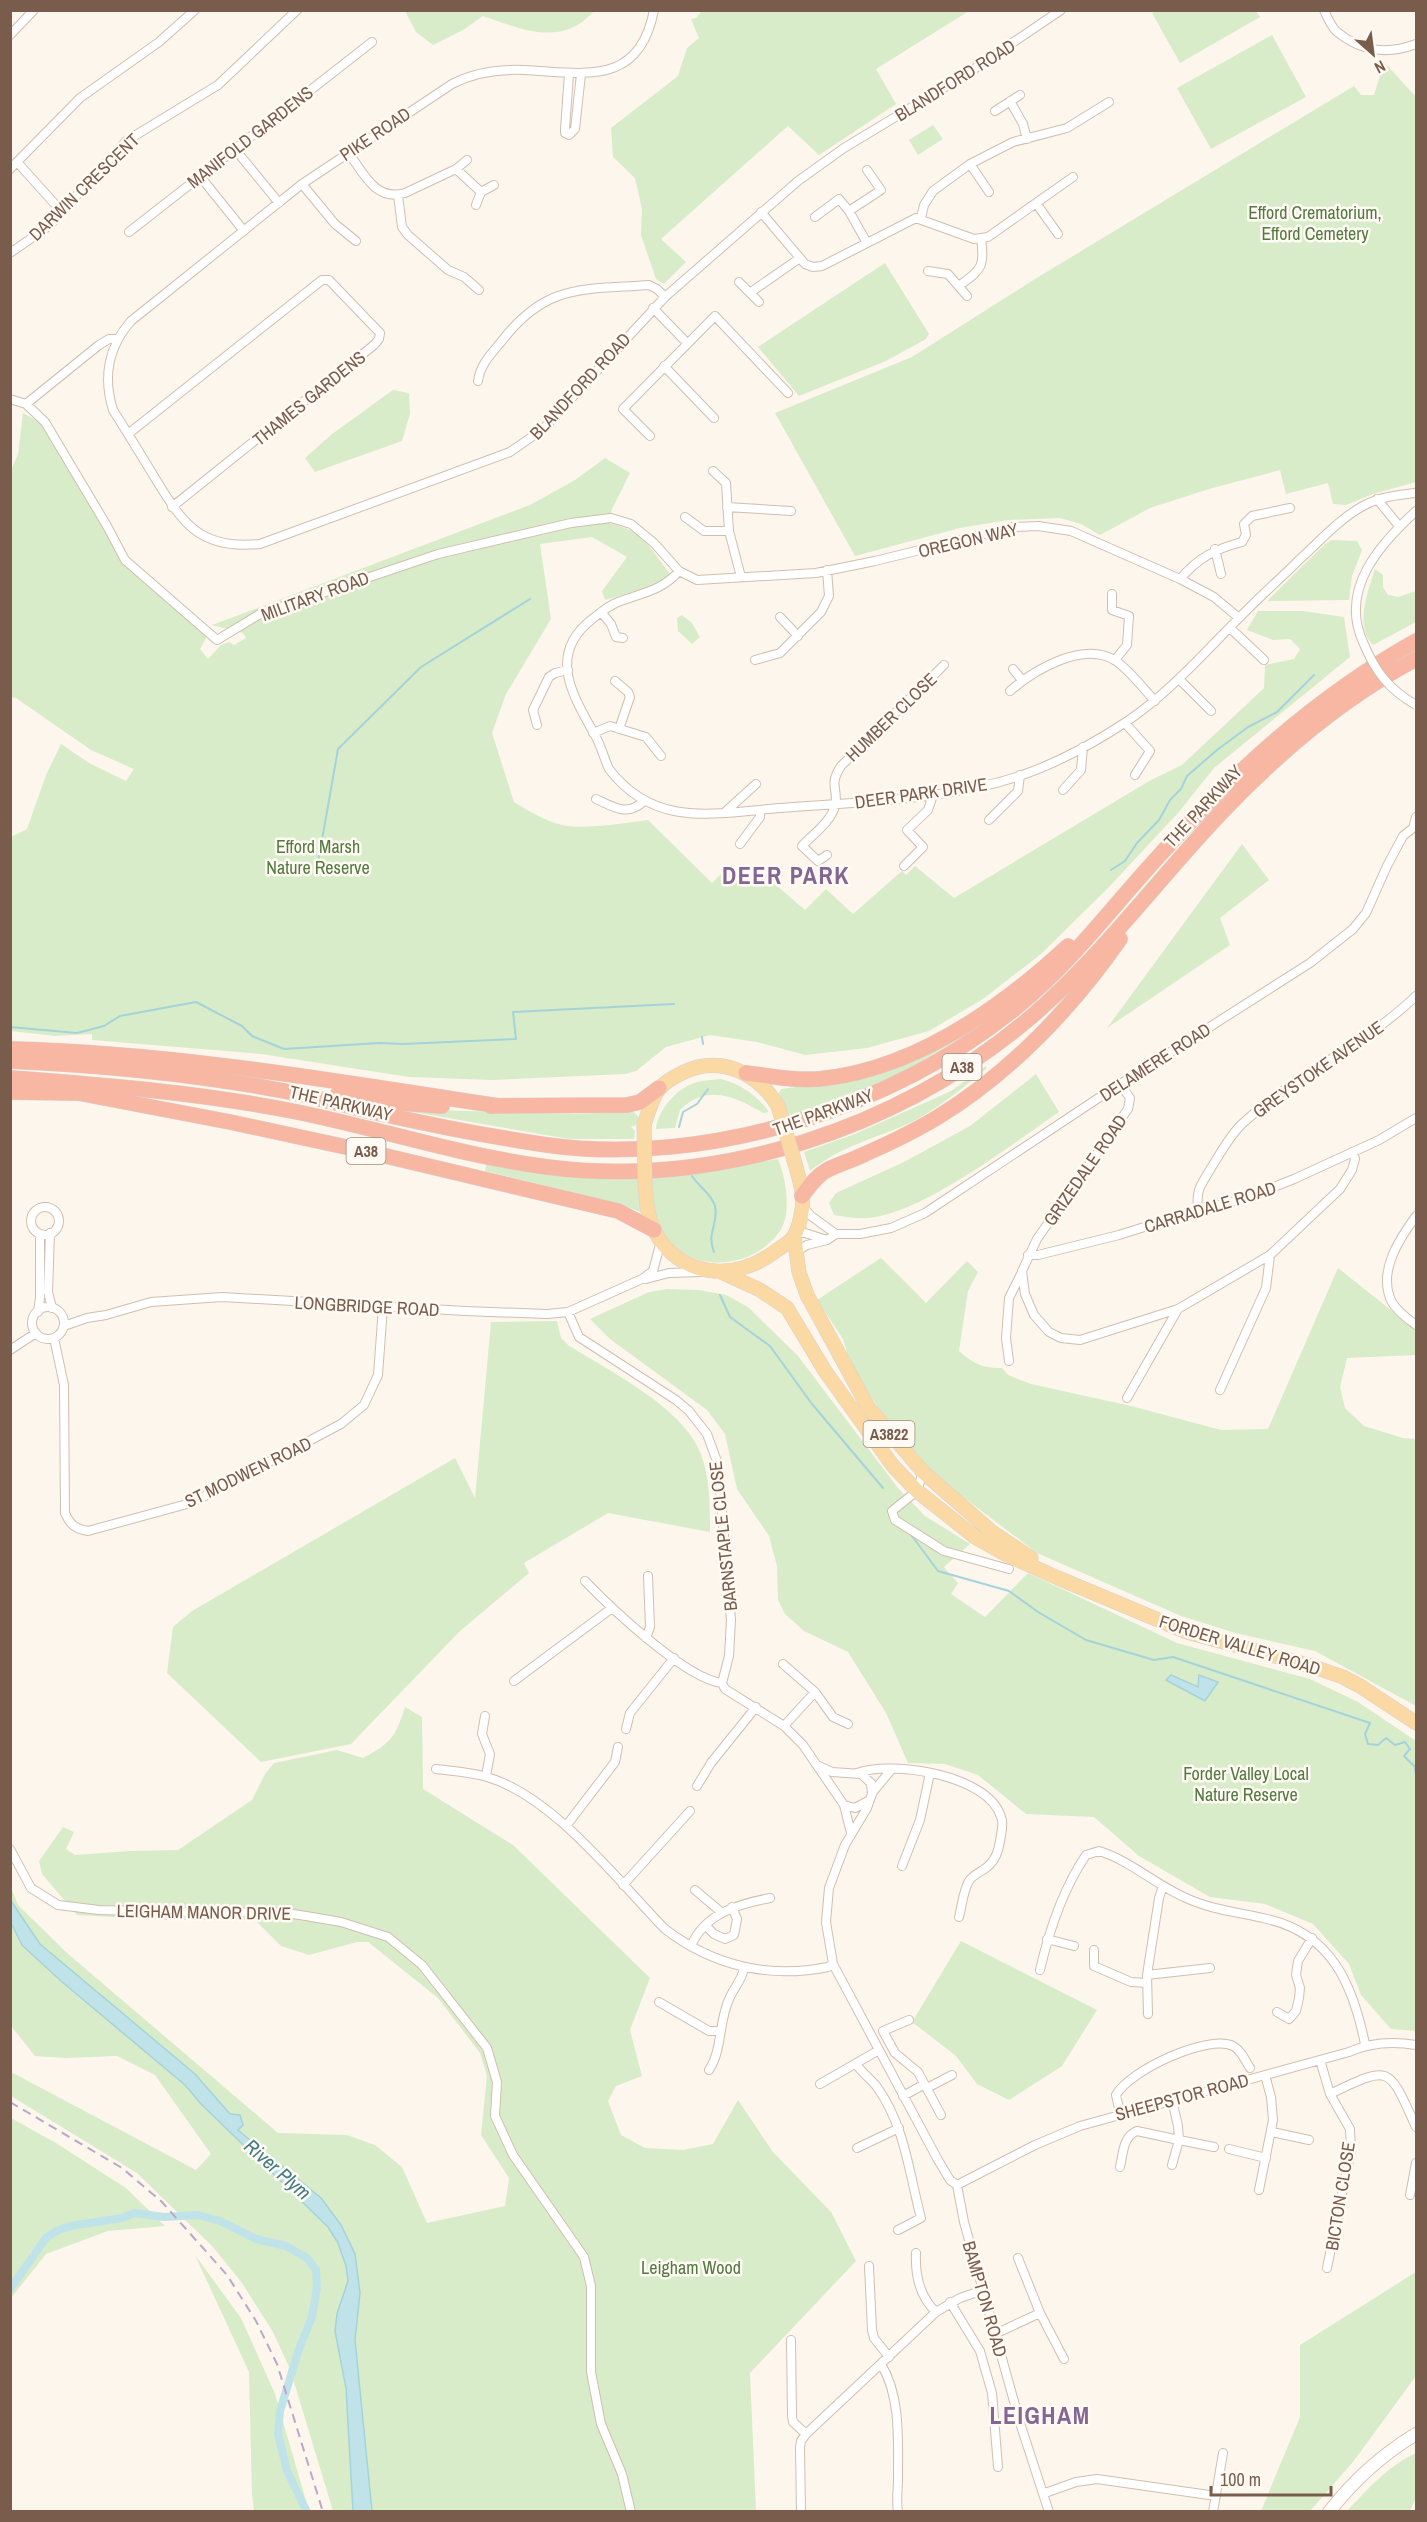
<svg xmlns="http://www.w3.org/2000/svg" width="1427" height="2522" viewBox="0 0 1427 2522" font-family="'Archivo Narrow',sans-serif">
<rect width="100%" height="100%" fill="#fdf6ec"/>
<path fill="#d8ecc9" d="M405,11H594C562,48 521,29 483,16L463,30L433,45L416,32Z
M702,11H969L876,69L896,104L819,155L788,126L661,239L686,262L664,284L656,279L641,235L642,209L635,178L613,157L611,128L678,76L687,48L699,38L691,19L696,18Z
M1156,11H1256L1260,17L1180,63L1152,13Z
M1272,35L1306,97L1211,149L1177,88Z
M1384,62L1416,97V482L1373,494L1346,505L1333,504L1328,483L1286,494L1280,470L1209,489L1150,508L1100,535L1081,524L1060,518L1008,520L960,528L855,556L775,413L912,357L1035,279L1354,86L1361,95H1374Z
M933,125L943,139L918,155L909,140Z
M885,263L929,334L926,339L886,361L799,396L758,347Z
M393,390L409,393L410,414L402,441L315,472L305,458L332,434Z
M23,413L43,424L104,525L123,561L207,636L200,649L208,659L221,645L229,642L234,645L246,638L243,633L212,625L530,505L575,480L605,458L630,473L612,509L609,523C644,531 649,547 670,574L655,585L605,600L602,591L627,557L592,537L540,544L551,619L506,694L492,733L514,802C530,812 549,823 567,826C588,829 626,823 648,820L712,883L726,869L746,887L761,872L805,910L826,889L853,914L902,871L906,875L915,866L954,898L1151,780L1182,765L1264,688L1265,665L1294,659L1300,649L1290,639L1273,640L1247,630L1258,611H1303L1344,617L1350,657L1214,768L1178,813L1109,887L1041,954L983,999L929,1031L867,1048L805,1055L757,1042L710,1035L666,1047L636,1071L625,1074L492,1080L409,1077L261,1054L92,1040V1034L55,1036L11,1031V837L27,829L46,775L61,744L89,763L126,781L134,769L91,750L16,698L11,697L10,473L18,454Z
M1332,540L1357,541L1362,550L1352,576L1349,600L1267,601L1325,544Z
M1375,569L1383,575V587L1388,595L1398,597L1416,591V622L1373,645C1354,626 1368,591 1375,569Z
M682,615L692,623L700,637L692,644L678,631L677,618Z
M1242,844L1269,880L1220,918L1230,945L1107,1028Z
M970,1028L973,1031L880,1085L789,1119L779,1093L781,1089L826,1083Z
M986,1066V1069C961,1089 938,1109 910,1123C876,1138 839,1147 810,1171L804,1152L855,1134L951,1091Z
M1036,1074L1059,1112C1012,1144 930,1208 875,1217C861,1220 847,1217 834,1215L829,1203L836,1193L904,1162L970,1126Z
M721,1079C740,1084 757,1095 769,1112L763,1113C736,1097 707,1083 680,1110L675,1128L656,1129C658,1109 678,1087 697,1082C705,1080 713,1080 721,1079Z
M396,1109L575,1114L634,1112L640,1119L638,1124L631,1127L635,1131L634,1139H569Z
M487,1159L638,1173L641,1191L638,1196L643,1201V1213L620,1204L485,1171Z
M778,1159C786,1178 792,1213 780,1231C754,1269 692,1275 665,1236C653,1219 653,1198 652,1178Z
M881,1258L926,1303L967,1261L978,1272L968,1291L959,1351C972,1363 984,1369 1002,1368L1008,1375L1031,1384L1131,1406L1221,1430L1268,1429L1338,1268L1416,1330V1355L1347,1358L1340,1387L1345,1408L1364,1426L1403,1438L1416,1439V1706L1315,1651L1235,1633L1181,1616L1037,1553L926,1469L887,1421L858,1377L850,1362L843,1339L817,1300Z
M667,1289L699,1290L726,1295L748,1307L798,1356L898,1488L925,1516L970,1544L944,1567L958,1583L951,1594L985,1617L1028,1573L1177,1643L1310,1679L1358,1702L1416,1741V2031L1391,2029L1361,1995L1349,1964L1313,1924L1265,1904L1210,1897L1139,1856L1094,1817L1026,1814L978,1775L945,1764L908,1763L886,1713L848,1652L804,1631L785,1614L778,1600L777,1566L769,1536L737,1489L725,1434L707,1410L610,1339L590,1319L649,1292Z
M557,1321L561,1338L568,1345C609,1371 683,1407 701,1454C710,1480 710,1505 710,1532L608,1513L524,1563L529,1573L460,1631L351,1744L261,1762L167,1673L173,1627L192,1611L455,1458L475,1498L491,1322Z
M405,1707L422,1717L423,1789L513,1845L650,1978L630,2030L642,2076L616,2086L608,2101L621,2135L645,2148L683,2150L713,2144L738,2100L773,2152L831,2212L856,2261L750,2373L756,2511H372L355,2340L360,2293L341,2225L321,2198L238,2129L230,2114L195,2074L40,1944L11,1901L10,1885L18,1905L67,1953L278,2133L347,2135L375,2145L402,2167L427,2223L505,2206L509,2178L481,2135L487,2076L480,2053L438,1998L368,1942H357L309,1955L281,1946L255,1920H168L77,1915L42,1874L39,1861L63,1827L74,1832L66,1849L75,1855L130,1851L178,1850L252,1800L265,1774L274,1763L337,1750L363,1758C392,1742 395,1738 405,1707Z
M10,1923L22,1945L61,1981L185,2085L201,2104L328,2227L338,2243L346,2266L348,2281L337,2314L335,2331L346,2388L353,2511H333L290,2369L273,2332L242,2283L213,2247L137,2173L11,2096V2072L196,2170L211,2154L155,2075L117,2056L65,2058L35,2056L11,2026Z
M961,1941L1097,2010L1062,2066L1009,2100L977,2084L956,2056L912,2022Z
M11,2118L56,2143L126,2188L165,2226L108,2231L46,2254L11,2298Z
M195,2255L241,2318L275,2394L309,2511H254L252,2495L249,2372Z
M1416,2272V2376L1353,2462L1310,2511H1261L1300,2417V2345Z
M1416,2453V2498L1410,2511H1347C1367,2490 1389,2465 1416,2453Z"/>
<path fill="#bfe3e8" stroke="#a5d3da" stroke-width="1.5" d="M1171,1675L1198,1687L1199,1675L1218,1682L1205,1701L1166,1680Z
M11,1901L40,1944L195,2074L230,2114L240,2115L243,2125L238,2130L321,2198L341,2225L355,2254L360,2293L355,2340L372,2511H353L346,2388L335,2331L337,2314L348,2281L346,2266L338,2243L328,2227L201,2104L185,2085L61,1981L22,1945L11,1923Z"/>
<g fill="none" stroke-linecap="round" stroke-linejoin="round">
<path stroke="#a5d3da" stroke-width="2" d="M1111,870L1125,861L1137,843L1159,820L1170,800L1181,789L1187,776L1217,750L1248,727L1277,712L1314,675
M316,874L338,749L421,667L530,599
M10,1027L77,1033L104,1026L120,1016L196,1002L242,1026L252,1036L284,1049L379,1043L403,1044L516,1039L513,1012L674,1004
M702,1037L703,1044
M679,1127L683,1112L697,1104L708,1089
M692,1176C698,1186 712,1194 715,1206C719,1225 706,1232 714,1252
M720,1295L730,1317L770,1346L812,1404L883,1488
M912,1536L938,1571L1009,1591L1038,1612L1086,1640L1154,1660L1173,1657L1370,1723L1365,1734L1368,1744L1378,1745L1386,1738L1395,1745L1405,1742L1410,1749L1404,1756L1415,1767L1416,1776"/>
<path stroke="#bfe3e8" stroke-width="8" d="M10,2289L46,2238L56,2231L70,2226L122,2218L135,2213L164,2217L198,2215L220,2221L256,2239L286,2246L307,2258L316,2270L317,2287L312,2317L299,2349L280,2411L278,2434L287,2471L307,2512"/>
<g stroke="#d1beb0" stroke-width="10">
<path id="street" d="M654,10C639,89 581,72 523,70C499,69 473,73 452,84L302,184L131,321C108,347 103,378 113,410C127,432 141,455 155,478C183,524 200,550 260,544L510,452L543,429L665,297L798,181L844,148L965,75L1061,10
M1324,10C1327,17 1331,26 1336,31C1361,52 1387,55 1416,44
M10,35L34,10
M569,74L565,129V133L569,135L575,129L581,74
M1010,101L1023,124L1027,139
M995,111L1020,95
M234,148L279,203
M348,152C363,172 375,202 405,193L456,169L481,192
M18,163L62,212
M970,164L989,192
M10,169L80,98L159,42L195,10
M456,169L467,160
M199,175L244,231
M302,184L335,224L356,241
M398,195L402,227L408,235L448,270L464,277L479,290
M1036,203L1058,234
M476,205L481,192L494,185
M849,211L881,190L867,170
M761,212L805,264L813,267L822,266L916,218L974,239L988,237L1073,177
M815,217L839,199L849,211L867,243
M921,218L924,205L933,191L970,164L1013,142L1067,128L1109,102
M129,232L372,42
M10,253L49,226L126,141L218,85L297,10
M928,271L948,274L967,296
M739,282L759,302
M960,285C982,270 985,265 981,238
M751,292L800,258
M653,308L687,343
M664,366L714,418
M478,381C480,365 491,354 501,342C546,283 582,290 649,285L657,289L665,297
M10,399L26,404L45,422L107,526L125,560L217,640L260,614L438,554L571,523L611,518L631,524L654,543L679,571L697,580L816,573L875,561L1013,527L1038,526L1071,531L1180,579L1214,597L1239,618
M26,404L99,345L109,339H117
M128,434L322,280H329L380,333L379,339L374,345L172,507
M650,436L623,409L715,316L788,393
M713,471L726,483L729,531L741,577
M1377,499L1399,526
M727,507L791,511
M685,517L704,531H729
M1215,549L1221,574
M679,571C662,591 641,593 618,602C608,606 600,613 591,620C547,655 573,696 595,735C601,746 604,758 609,769C655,829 714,813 780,808C846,803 913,801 978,787C1031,777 1082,751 1126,722C1169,693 1203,654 1239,618C1258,598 1279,580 1299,560C1319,542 1339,519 1363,506C1379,497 1398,495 1416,493
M1180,579C1198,558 1215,549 1242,542L1246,535L1244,524L1252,516L1290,508
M1112,594V610L1129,616L1127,645L1115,660
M601,612L611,624L616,637L623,638
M780,617L798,636
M1230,628L1264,660
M1363,642C1339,589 1380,544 1416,511
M755,660L780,653L821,612L829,596L827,570
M1013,669L1022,680
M1179,679L1211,711
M615,681L628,692L630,697L619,729
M1010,691C1034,670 1084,640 1116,661C1130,671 1143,688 1155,701
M1125,723L1150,751L1135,775
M537,725L533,710L549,677L555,673L568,670
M593,733L610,726L646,737L661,756
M1063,790L1081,770L1083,747
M596,799C614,807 627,817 644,801
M724,813L756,784
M989,820L1018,791L1020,775
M740,844L760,817V810
M827,855L818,861L802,846C812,835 831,822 835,806C839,788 828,786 841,766L944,665
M904,866L923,847L907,830L928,810L933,795
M1121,1085L1130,1098L1128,1109L1037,1239L1022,1271L1025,1294L1034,1315L1049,1332L1061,1338L1080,1340L1178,1309L1270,1255L1340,1189L1352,1170L1355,1159L1352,1152
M803,1207L811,1216L836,1234
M31 1221a14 14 0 1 1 28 0a14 14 0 1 1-28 0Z
M1198,1210C1196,1189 1200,1187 1211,1168C1220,1154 1230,1135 1242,1124C1295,1074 1364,1046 1416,996
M1416,1216C1400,1238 1379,1269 1390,1298C1394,1309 1407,1318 1416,1325
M50,1233L48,1292L52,1308
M795,1233H805L827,1240L836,1234H860L891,1228L925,1213L1100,1097L1310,963L1353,929L1366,913L1387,866L1403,836L1413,828L1416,817
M796,1252L807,1245L827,1240
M1028,1255H1038L1119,1235L1198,1210L1244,1199L1294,1179L1379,1140L1416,1118
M646,1279L669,1273L701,1272
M32 1323a16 16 0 1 1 32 0a16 16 0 1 1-32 0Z
M38,1312L40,1298V1234
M568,1312L579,1337L676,1400L689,1411L707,1434L718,1464L731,1620L729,1656L722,1683
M64,1326L87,1318L106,1315L151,1302L222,1297L465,1311L547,1314L568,1312L642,1279L653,1271L661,1241
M54,1338L64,1385L65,1513C70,1525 76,1529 88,1531L187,1504L205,1496L341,1424L364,1405L378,1375L383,1307
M10,1350L36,1333
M1009,1361L1006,1338L1009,1298L1022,1272
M1220,1390L1266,1288L1270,1255
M1127,1398L1178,1309
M923,1472L917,1491L892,1511L895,1520L944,1551L1009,1569
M585,1581C611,1608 686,1679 722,1683L725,1689L784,1726L803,1745L844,1805L851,1833
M646,1638L650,1627L648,1576
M783,1664L815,1692L833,1717L848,1724
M514,1681L612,1608
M485,1716L482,1734L490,1754L486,1776
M784,1726L815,1692
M626,1729L630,1713L674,1658
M819,1766L832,1772L861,1774L871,1783L872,1794L867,1808L845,1845L829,1888L826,1922L833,1964L938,2160L950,2180L957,2185L964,2222L1020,2423L1049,2512
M436,1769C453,1771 471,1772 487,1777C553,1796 617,1880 665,1929C713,1966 770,1979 828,1967L833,1964
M857,1773C892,1760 989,1775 1001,1817C1003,1821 1002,1830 1001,1835C999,1850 996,1862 983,1870C978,1873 971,1877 969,1881C963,1891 962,1906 959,1917
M697,1786L711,1763L756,1707
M872,1793L891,1770
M844,1805L855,1808L868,1801
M566,1826L615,1762L618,1747
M10,1849L31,1888L58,1905L99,1910L214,1913L280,1912L306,1916L341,1922L388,1937L422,1965L487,2048L497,2082L495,2116L513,2155L584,2257L591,2286V2372L601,2424L622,2474L631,2512
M902,1866L920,1820L930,1773
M623,1885L690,1811
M695,1890L721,1912
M706,1926L714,1934L725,1939L734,1935L737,1919L732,1907
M1047,1939L1074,1946
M691,1946C705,1913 739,1904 770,1898
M1094,1950V1966L1131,1982L1147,1983
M1040,1970C1049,1931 1063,1889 1086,1855L1099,1851C1129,1860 1155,1884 1184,1897C1211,1910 1238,1912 1267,1919C1332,1934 1353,1985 1365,2044
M1147,1975L1210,1968
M659,2002L709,2031H720
M1277,2012L1289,2019L1296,2011L1299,1998L1300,1988L1296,1975L1298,1961L1312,1938
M1148,2014L1147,1975L1159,1898L1163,1886
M909,2020L883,2031L895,2053L918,2072L941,2115
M1320,2060L1330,2094L1350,2129L1351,2150L1327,2268
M856,2064C862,2073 871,2079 877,2087C905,2126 909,2173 921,2218L898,2230
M709,2070C723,2049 718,2021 730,1997C735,1986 742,1980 744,1968
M820,2084L879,2050
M927,2088L952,2075
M1330,2094C1391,2065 1388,2065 1416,2127
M903,2096L923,2085
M1120,2113L1116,2095C1130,2070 1208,2034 1233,2046C1241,2050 1245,2060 1250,2068
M1272,2132L1309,2140
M857,2148L899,2128
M1229,2149L1266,2158
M1172,2165L1179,2140L1214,2147
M1120,2167C1123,2154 1123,2136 1137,2131L1179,2140L1178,2126L1172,2100
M957,2185L1035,2145L1080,2126L1349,2052C1371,2042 1392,2041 1416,2045
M1259,2190L1273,2120L1271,2097L1265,2075
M1410,2195L1416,2163
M916,2253C915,2275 920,2297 936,2312
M1018,2258L1040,2313L1064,2359
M869,2266L872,2330L874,2338L889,2357
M950,2302L980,2351L992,2393L998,2467
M995,2334L1040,2313
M791,2340L792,2416L793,2422L806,2434
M881,2364C901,2396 898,2442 898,2479C898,2491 896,2500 898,2512
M1045,2493L1076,2482L1097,2479L1216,2496
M801,2512L800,2447L801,2441L806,2434L936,2312L960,2298L983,2290
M1213,2512L1223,2453"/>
</g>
<g stroke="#d6c0b0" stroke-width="14">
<path id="secondary" d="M1329,2512C1353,2481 1383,2454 1416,2434"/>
</g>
<g stroke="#dad1cd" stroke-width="15">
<path id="primary" d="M644,1125C648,1114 652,1096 661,1087C667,1080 676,1076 684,1072C721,1055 758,1073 778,1106
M645,1183C646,1199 647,1217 655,1232C680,1277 733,1282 773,1253C779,1248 790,1243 794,1236C798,1229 801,1217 802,1209C805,1194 798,1175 794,1160
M794,1236L799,1272L807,1295L868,1407L923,1472L992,1532L1031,1558
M723,1273L760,1290L787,1308L825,1371L893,1466L917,1491L975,1537L1005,1554L1058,1578L1187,1632L1311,1666L1343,1677L1360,1686L1416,1723"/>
</g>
<g stroke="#dad1cd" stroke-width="16">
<path id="highway" d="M10,1049C175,1053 335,1081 498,1106
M10,1061C99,1065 186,1073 273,1089C310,1095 345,1106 382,1114C436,1126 492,1137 547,1145C707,1167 894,1108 1018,1006C1068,965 1106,915 1149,867C1229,777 1311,700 1416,641
M746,1073C771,1076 794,1081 819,1079C914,1070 1000,1009 1068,946
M10,1078C106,1085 202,1093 297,1112C381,1129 462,1156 547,1167C719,1189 900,1128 1031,1017C1102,956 1158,879 1222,812C1279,752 1343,698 1416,659
M10,1092L79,1093
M73,1092L230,1122L369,1152L618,1211L654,1230
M338,1094L401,1103L442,1106
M490,1106L627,1105L640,1102L659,1088
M802,1196C809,1187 816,1176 827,1170C839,1164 853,1160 865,1154C890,1143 915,1131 938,1117C1010,1073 1072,1008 1120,939"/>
</g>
<use href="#street" stroke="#fff" stroke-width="8"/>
<use href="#secondary" stroke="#fff" stroke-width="12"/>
<use href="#primary" stroke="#fbd9a5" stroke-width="14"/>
<use href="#highway" stroke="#f7b7a3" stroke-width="15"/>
<path stroke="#b9a8c9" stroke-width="2" stroke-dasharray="9 6" stroke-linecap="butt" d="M10,2102L122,2168L162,2202L227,2275L256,2321L277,2364L323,2512"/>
<g stroke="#d1beb0" stroke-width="10" stroke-linecap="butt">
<path id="street-bridge" d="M1363,642C1375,671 1388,689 1416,705"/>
</g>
<g stroke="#dad1cd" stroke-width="15" stroke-linecap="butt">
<path id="primary-bridge" d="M778,1106L794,1160
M644,1125L645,1183"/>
</g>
<use href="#street-bridge" stroke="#fff" stroke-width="8"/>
<use href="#primary-bridge" stroke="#fbd9a5" stroke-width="14"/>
</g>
<g text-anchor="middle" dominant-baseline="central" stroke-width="5" stroke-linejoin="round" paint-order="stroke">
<g fill="#fffaf3" stroke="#a28b7f" stroke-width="1.5">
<rect x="942.5" y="1054" width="39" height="26" rx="4.5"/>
<rect x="346.5" y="1138" width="39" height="26" rx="4.5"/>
<rect x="863.5" y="1421" width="51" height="26" rx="4.5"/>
</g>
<g font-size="16" font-weight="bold" fill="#7a5c4d">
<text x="962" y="1067">A38</text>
<text x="366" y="1151">A38</text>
<text x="889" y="1434">A3822</text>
</g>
<g font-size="18" fill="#7a5c4d" stroke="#fffaf3">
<text transform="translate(955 80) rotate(-32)">BLANDFORD ROAD</text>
<text transform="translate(375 134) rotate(-34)">PIKE ROAD</text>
<text transform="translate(250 137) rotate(-38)">MANIFOLD GARDENS</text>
<text transform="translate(84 187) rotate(-44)">DARWIN CRESCENT</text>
<text transform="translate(580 386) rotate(-47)">BLANDFORD ROAD</text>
<text transform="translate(309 398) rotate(-39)">THAMES GARDENS</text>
<text transform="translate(968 540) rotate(-13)">OREGON WAY</text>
<text transform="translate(315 596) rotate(-20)">MILITARY ROAD</text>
<text transform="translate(891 717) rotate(-44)">HUMBER CLOSE</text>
<text transform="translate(921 793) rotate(-8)">DEER PARK DRIVE</text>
<text transform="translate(1203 806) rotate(-47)">THE PARKWAY</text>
<text transform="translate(1155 1062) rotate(-33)">DELAMERE ROAD</text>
<text transform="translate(1318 1069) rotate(-35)">GREYSTOKE AVENUE</text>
<text transform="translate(341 1103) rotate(13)">THE PARKWAY</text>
<text transform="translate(823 1112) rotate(-20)">THE PARKWAY</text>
<text transform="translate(1085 1170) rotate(-55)">GRIZEDALE ROAD</text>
<text transform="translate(1210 1207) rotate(-17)">CARRADALE ROAD</text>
<text transform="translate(367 1306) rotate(3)">LONGBRIDGE ROAD</text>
<text transform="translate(248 1472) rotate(-26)">ST MODWEN ROAD</text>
<text transform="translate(723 1536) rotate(-96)">BARNSTAPLE CLOSE</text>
<text transform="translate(1240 1645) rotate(17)">FORDER VALLEY ROAD</text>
<text transform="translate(204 1912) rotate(1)">LEIGHAM MANOR DRIVE</text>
<text transform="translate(1182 2097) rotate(-15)">SHEEPSTOR ROAD</text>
<text transform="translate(1340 2196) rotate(-81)">BICTON CLOSE</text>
<text transform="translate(985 2299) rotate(74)">BAMPTON ROAD</text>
</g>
<g font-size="18" fill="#537a41" stroke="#fffaf3">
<text x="1315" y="212">Efford Crematorium,<tspan x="1315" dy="21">Efford Cemetery</tspan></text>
<text x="318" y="846">Efford Marsh<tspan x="318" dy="21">Nature Reserve</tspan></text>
<text x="1246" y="1773">Forder Valley Local<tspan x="1246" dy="21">Nature Reserve</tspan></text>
<text x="691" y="2267">Leigham Wood</text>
</g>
<g font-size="20" font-style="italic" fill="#437c86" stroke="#fffaf3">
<text transform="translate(278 2169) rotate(41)">River Plym</text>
</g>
<g font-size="24" font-weight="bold" letter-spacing="1.5" fill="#846695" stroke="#fffaf3">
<text x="786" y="875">DEER PARK</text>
<text x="1040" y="2415">LEIGHAM</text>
</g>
</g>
<rect width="1427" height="2522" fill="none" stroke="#7a5c4d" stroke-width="24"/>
<g transform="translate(1373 54) rotate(152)" stroke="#fffaf3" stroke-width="4.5" paint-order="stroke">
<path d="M0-4.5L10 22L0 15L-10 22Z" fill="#7a5c4d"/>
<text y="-9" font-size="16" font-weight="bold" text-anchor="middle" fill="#7a5c4d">N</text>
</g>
<path d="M1211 2486v9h120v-9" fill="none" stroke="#7a5c4d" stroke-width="3"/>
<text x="1220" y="2486" font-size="18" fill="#7a5c4d" stroke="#fffaf3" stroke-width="4.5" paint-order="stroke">100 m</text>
</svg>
